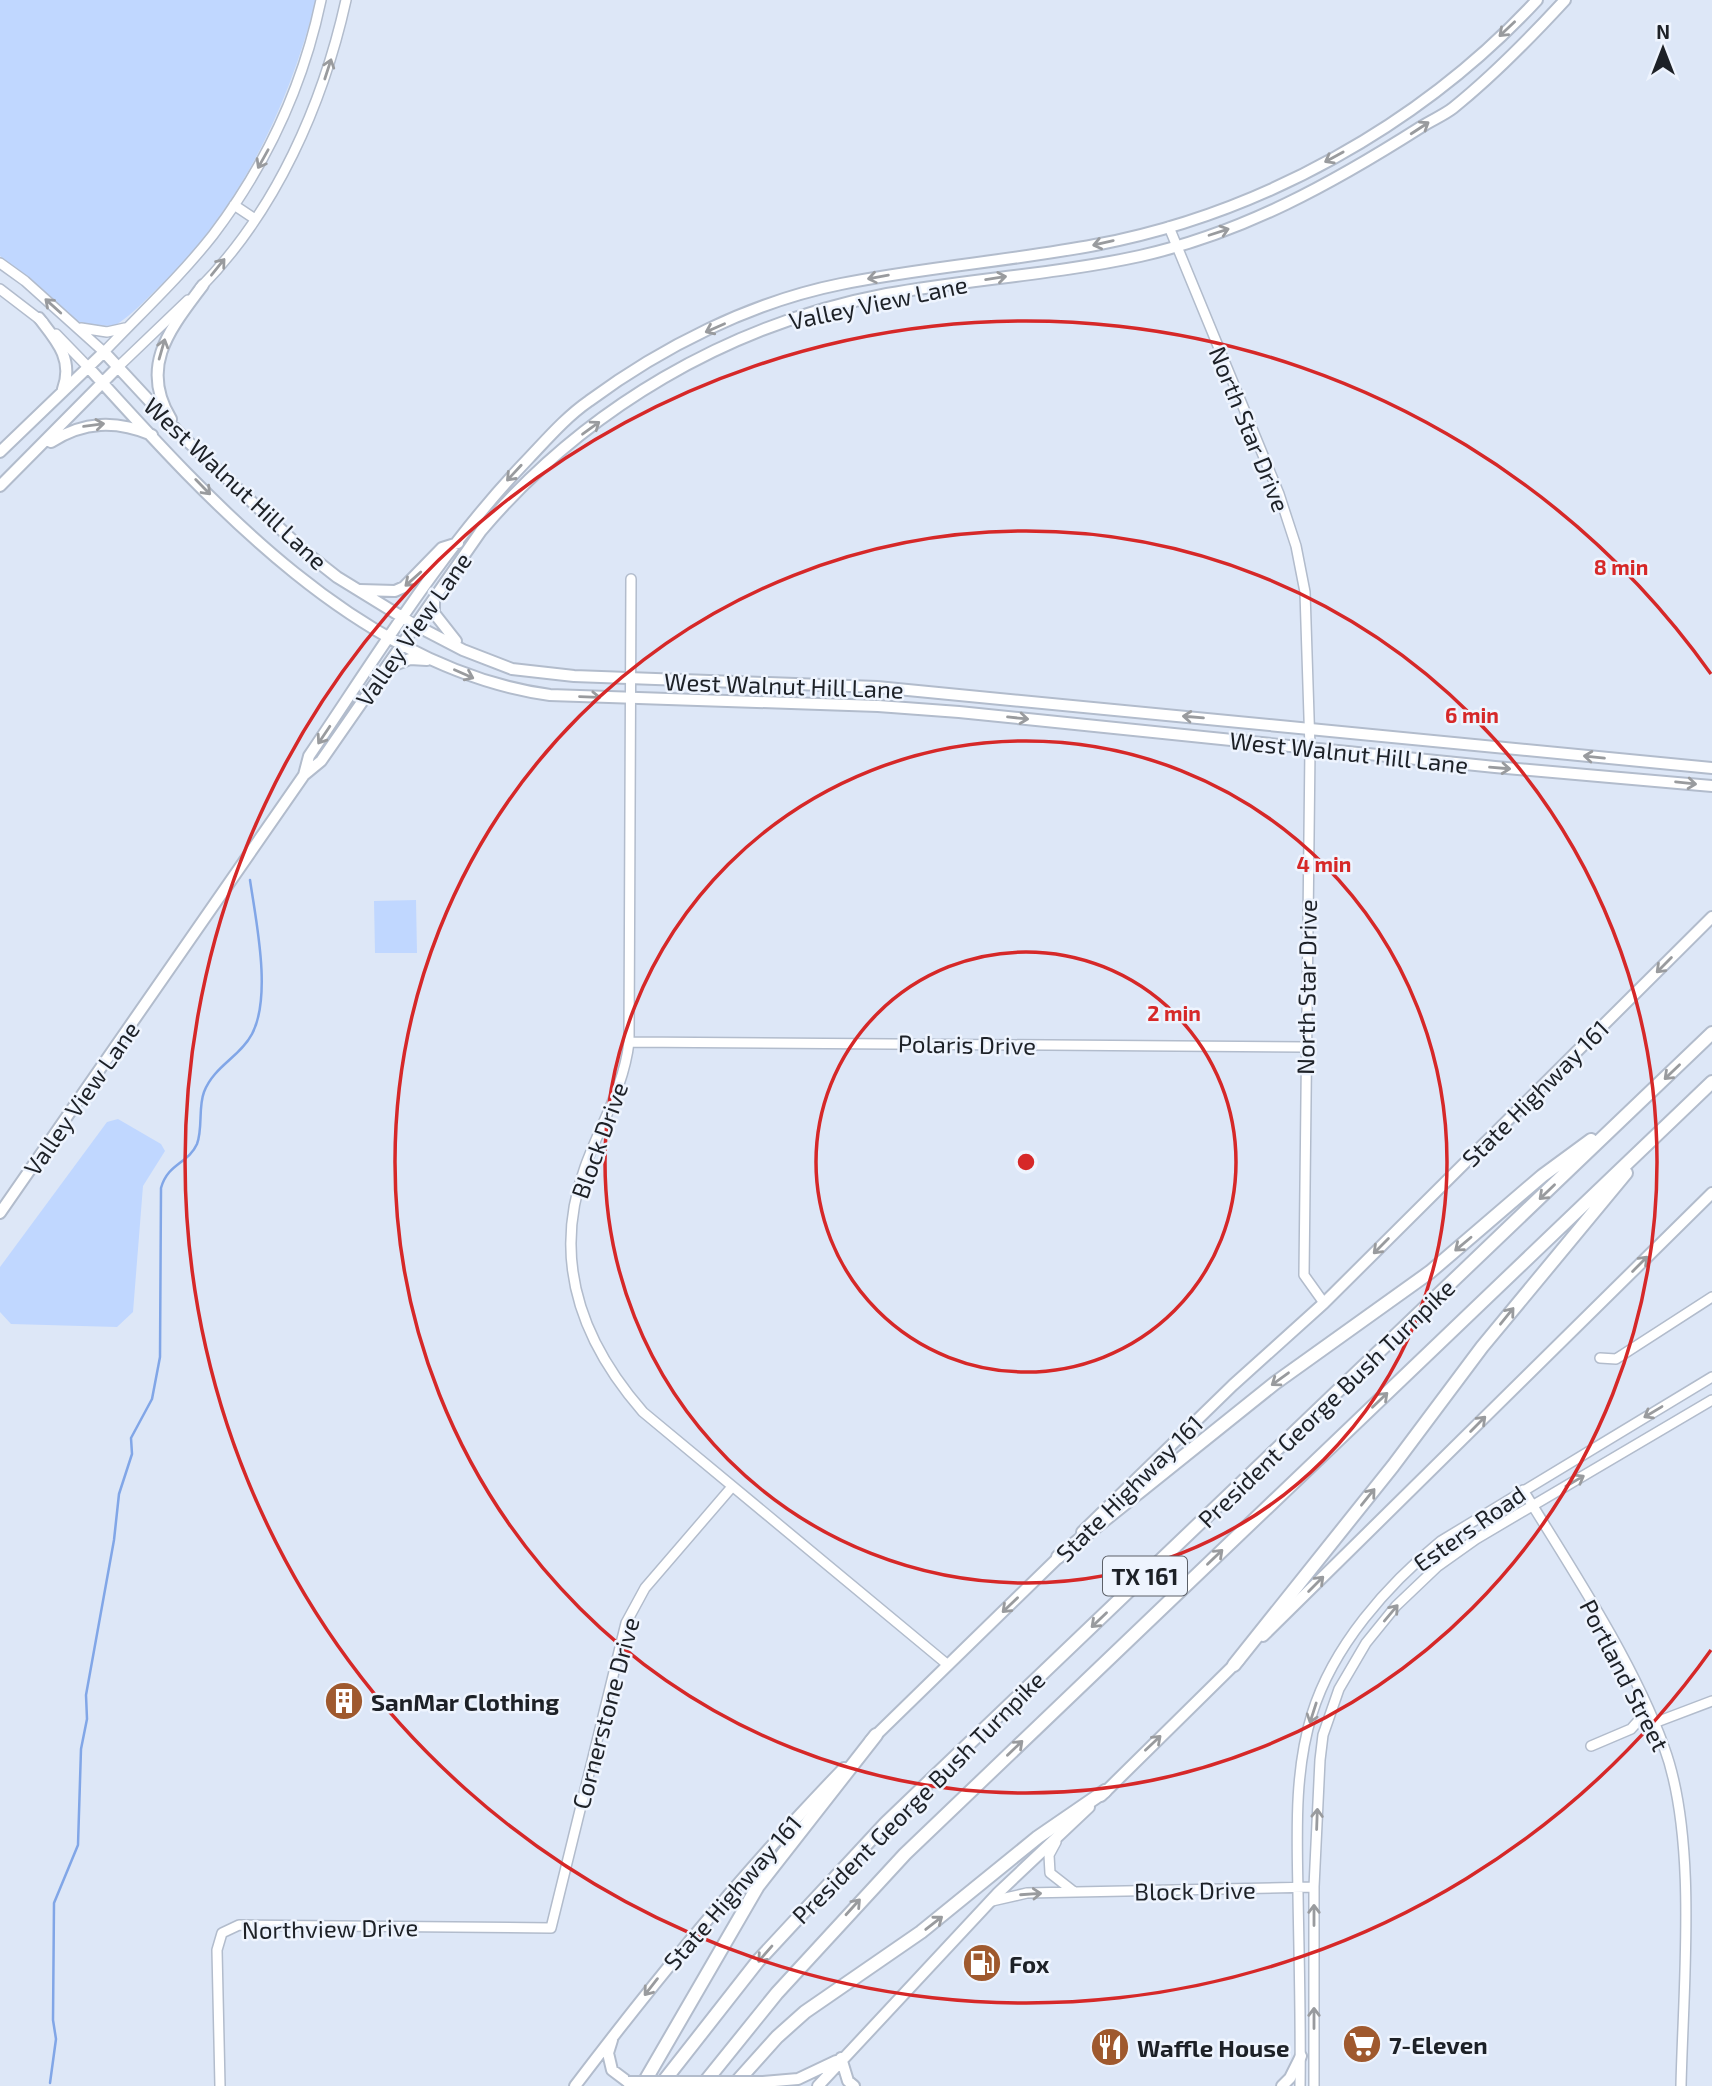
<svg xmlns="http://www.w3.org/2000/svg" width="1712" height="2086" viewBox="0 0 1712 2086" font-family="'Exo 2',sans-serif">
<rect width="100%" height="100%" fill="#dde7f7"/>
<path fill="#c0d7ff" d="M0,0H316C288,108 240,209 159,287C145,300 131,316 114,326L86,325L76,320L0,256Z
M416,900L417,953H375L374,901Z
M118,1119L161,1144L165,1151L143,1186L133,1312L117,1327L11,1324L0,1312V1267L107,1122Z"/>
<g fill="none" stroke-linecap="round" stroke-linejoin="round">
<path stroke="#81a6e7" stroke-width="2.5" d="M50,2083L56,2039L53,2020L54,1903L78,1845L81,1749L87,1719L86,1695L114,1540L119,1494L132,1454L131,1438L152,1399L160,1357L161,1188C168,1163 188,1164 197,1144C203,1128 198,1108 204,1092C214,1066 240,1057 252,1034C272,996 256,921 250,880"/>
<g stroke="#b2bccc" stroke-width="12">
<path id="minor" d="M234,205L255,219
M1169,227L1279,494L1296,546L1305,592L1310,748L1304,1275L1324,1303
M0,263L25,281L104,352C141,313 180,277 213,235C266,165 303,86 321,0
M200,288C276,211 323,104 346,0
M0,289L43,322
M81,328L107,332L125,328
M56,334L88,367
M118,367L188,300
M631,579L629,1042C624,1087 600,1125 585,1167C551,1260 581,1341 643,1412L948,1665
M629,1042L1305,1047
M1600,1358L1616,1359L1712,1297
M1523,1490C1571,1568 1633,1661 1664,1747C1698,1839 1683,1987 1681,2086
M1654,1723L1712,1701
M1591,1746L1631,1729L1648,1710
M1056,1842L1049,1855L1050,1873L1073,1891
M992,1901L1027,1893L1314,1887
M220,2086L217,1950L222,1933L239,1925L551,1928L626,1623L645,1588L731,1488
M1300,2086C1301,2022 1299,1958 1298,1894C1297,1834 1294,1772 1312,1714C1333,1646 1387,1585 1441,1541L1712,1377
M1314,2086V1887L1320,1760L1323,1735L1339,1689L1366,1643L1396,1606L1438,1566L1476,1539L1712,1400"/>
</g>
<g stroke="#b2bccc" stroke-width="14">
<path id="major" d="M39,318C56,340 74,359 63,389
M88,367C210,502 360,669 550,695L878,706L959,712L1495,767L1712,786
M171,419C138,365 172,327 203,285
M51,442C84,421 116,420 152,435
M0,452L104,352L182,436L304,551L337,577L415,625L463,650L512,669L574,676L877,687L1712,768
M0,486L118,367
M360,590L395,591L404,587L442,548L458,543
M434,599V613L456,641
M389,667L410,659L427,660
M304,775L309,756C378,654 443,547 529,458C548,438 566,417 589,401C662,347 751,302 841,284C925,267 1011,261 1095,245C1261,214 1422,124 1537,0
M0,1213L304,775L321,761L481,531C585,408 729,324 887,294C971,279 1057,274 1140,256C1243,233 1333,183 1421,127C1432,120 1444,115 1453,108C1494,75 1530,38 1565,0
M1082,1532L1233,1385L1324,1303L1712,917
M1263,1636L1712,1193
M870,1741L1064,1552
M1101,1796L1239,1660
M612,2040L608,2053L612,2070L628,2082
M841,2058L848,2081L854,2086
M763,2082L798,2079L836,2061
M575,2086C660,1974 747,1868 844,1768
M818,2086L998,1893L1089,1807
M1282,2086L1290,2078L1301,2056"/>
</g>
<g stroke="#b2bccc" stroke-width="16">
<path id="highway" d="M1058,1557L1275,1383L1430,1272L1542,1176L1591,1140
M1234,1665L1393,1466L1482,1347L1626,1173
M642,2086L758,1886L876,1735
M660,2086L758,1961L886,1823L1712,1033
M702,2086L777,1993L905,1854L1712,1082
M733,2086L777,2037L805,2012L921,1932L1038,1837L1105,1791"/>
</g>
<use href="#minor" stroke="#fff" stroke-width="9"/>
<use href="#major" stroke="#fff" stroke-width="10"/>
<use href="#highway" stroke="#fff" stroke-width="12"/>
<g stroke="#b2bccc" stroke-width="14" stroke-linecap="butt">
<path id="major-bridge" d="M628,2082H763"/>
</g>
<use href="#major-bridge" stroke="#fff" stroke-width="10"/>
</g>
<defs><path id="oneway-shaft" d="M-6 0H5M1.5-3L5.5 0L1.5 3" fill="none" stroke-width="1.6" stroke-linecap="round" stroke-linejoin="round" transform="scale(1.75)"/></defs>
<g stroke="#999b9e">
<use href="#oneway-shaft" transform="translate(1507 29) rotate(137)"/>
<use href="#oneway-shaft" transform="translate(328 69) rotate(-72)"/>
<use href="#oneway-shaft" transform="translate(1420 128) rotate(-33)"/>
<use href="#oneway-shaft" transform="translate(1334 157) rotate(151)"/>
<use href="#oneway-shaft" transform="translate(263 159) rotate(119)"/>
<use href="#oneway-shaft" transform="translate(1219 232) rotate(-18)"/>
<use href="#oneway-shaft" transform="translate(1103 243) rotate(167)"/>
<use href="#oneway-shaft" transform="translate(218 267) rotate(-51)"/>
<use href="#oneway-shaft" transform="translate(878 277) rotate(170)"/>
<use href="#oneway-shaft" transform="translate(996 278) rotate(-9)"/>
<use href="#oneway-shaft" transform="translate(53 306) rotate(-138)"/>
<use href="#oneway-shaft" transform="translate(715 328) rotate(156)"/>
<use href="#oneway-shaft" transform="translate(162 349) rotate(-74)"/>
<use href="#oneway-shaft" transform="translate(94 425) rotate(-8)"/>
<use href="#oneway-shaft" transform="translate(591 428) rotate(-36)"/>
<use href="#oneway-shaft" transform="translate(514 473) rotate(133)"/>
<use href="#oneway-shaft" transform="translate(203 487) rotate(46)"/>
<use href="#oneway-shaft" transform="translate(413 579) rotate(138)"/>
<use href="#oneway-shaft" transform="translate(464 674) rotate(24)"/>
<use href="#oneway-shaft" transform="translate(590 697) rotate(2)"/>
<use href="#oneway-shaft" transform="translate(1193 717) rotate(-175)"/>
<use href="#oneway-shaft" transform="translate(1018 718) rotate(6)"/>
<use href="#oneway-shaft" transform="translate(324 735) rotate(124)"/>
<use href="#oneway-shaft" transform="translate(1594 757) rotate(-174)"/>
<use href="#oneway-shaft" transform="translate(1500 768) rotate(5)"/>
<use href="#oneway-shaft" transform="translate(1686 783) rotate(6)"/>
<use href="#oneway-shaft" transform="translate(1664 965) rotate(135)"/>
<use href="#oneway-shaft" transform="translate(1672 1072) rotate(136)"/>
<use href="#oneway-shaft" transform="translate(1547 1192) rotate(136)"/>
<use href="#oneway-shaft" transform="translate(1463 1244) rotate(140)"/>
<use href="#oneway-shaft" transform="translate(1381 1246) rotate(135)"/>
<use href="#oneway-shaft" transform="translate(1640 1264) rotate(-45)"/>
<use href="#oneway-shaft" transform="translate(1507 1316) rotate(-51)"/>
<use href="#oneway-shaft" transform="translate(1280 1379) rotate(144)"/>
<use href="#oneway-shaft" transform="translate(1380 1400) rotate(-44)"/>
<use href="#oneway-shaft" transform="translate(1653 1412) rotate(149)"/>
<use href="#oneway-shaft" transform="translate(1478 1424) rotate(-45)"/>
<use href="#oneway-shaft" transform="translate(1575 1481) rotate(-30)"/>
<use href="#oneway-shaft" transform="translate(1368 1497) rotate(-51)"/>
<use href="#oneway-shaft" transform="translate(1215 1557) rotate(-44)"/>
<use href="#oneway-shaft" transform="translate(1316 1584) rotate(-45)"/>
<use href="#oneway-shaft" transform="translate(1010 1605) rotate(136)"/>
<use href="#oneway-shaft" transform="translate(1391 1613) rotate(-50)"/>
<use href="#oneway-shaft" transform="translate(1099 1620) rotate(136)"/>
<use href="#oneway-shaft" transform="translate(1313 1713) rotate(108)"/>
<use href="#oneway-shaft" transform="translate(1153 1743) rotate(-43)"/>
<use href="#oneway-shaft" transform="translate(1015 1748) rotate(-44)"/>
<use href="#oneway-shaft" transform="translate(1317 1819) rotate(-88)"/>
<use href="#oneway-shaft" transform="translate(1031 1894) rotate(-4)"/>
<use href="#oneway-shaft" transform="translate(853 1907) rotate(-48)"/>
<use href="#oneway-shaft" transform="translate(1314 1915) rotate(-90)"/>
<use href="#oneway-shaft" transform="translate(934 1923) rotate(-38)"/>
<use href="#oneway-shaft" transform="translate(765 1954) rotate(131)"/>
<use href="#oneway-shaft" transform="translate(651 1987) rotate(128)"/>
<use href="#oneway-shaft" transform="translate(1314 2018) rotate(-90)"/>
</g>
<g fill="none" stroke="#d62828" stroke-width="3.5">
<circle cx="1026" cy="1162" r="210"/>
<circle cx="1026" cy="1162" r="421"/>
<circle cx="1026" cy="1162" r="631"/>
<path d="M1711 1650A841 841 0 1 1 1711 674"/>
</g>
<defs>
<g id="building-disc" transform="scale(2.0125)"><circle r="9.5" fill="#9f592e" stroke="#eef4fe"/><path d="M-4-6H4V6H1V3H-1V6H-4ZM-2.5-4.3h1.7v1.8h-1.7ZM.8-4.3h1.7v1.8H.8ZM-2.5-1h1.7V.8h-1.7ZM.8-1h1.7V.8H.8Z" fill="#fff"/></g>
<g id="fuel-disc" transform="scale(2.0125)"><circle r="9.5" fill="#9f592e" stroke="#eef4fe"/><path d="M-5.5-6h7V0h2V4h1.3V-2.5L3-4.5l.8-.8L6-3V5H2.5V1h-1V6h-7ZM-4.2-4.7v3.2H.2V-4.7Z" fill="#fff"/></g>
<g id="supermarket-disc" transform="scale(2.0125)"><circle r="9.5" fill="#9f592e" stroke="#eef4fe"/><path d="M-6-5.5h2.5l.6 2H6L4.5 2H-2.5L-4.4-4H-6ZM-1.5 3.2a1.3 1.3 0 1 0 .1 0ZM3 3.2a1.3 1.3 0 1 0 .1 0Z" fill="#fff"/></g>
<g id="restaurant-disc" transform="scale(2.0125)"><circle r="9.5" fill="#9f592e" stroke="#eef4fe"/><path d="M-5-6h1v4h1v-4h1v4h1v-4h1v5L-1.5 .5V6h-2V.5L-5-1ZM5-6V6H3V1.5H1.5Q1.5-4 5-6Z" fill="#fff"/></g>
</defs>
<g fill-rule="evenodd">
<use href="#building-disc" x="344" y="1701"/>
<use href="#fuel-disc" x="982" y="1963"/>
<use href="#supermarket-disc" x="1362" y="2044"/>
<use href="#restaurant-disc" x="1110" y="2047"/>
</g>
<g text-anchor="middle" dominant-baseline="central" stroke-width="5" stroke-linejoin="round" paint-order="stroke">
<rect fill="#eef4fe" stroke="#5c6068" stroke-width="2" x="1103" y="1556.5" width="84" height="39" rx="5"/>
<g font-size="23" font-weight="bold" fill="#1d2127">
<text x="1145" y="1576">TX 161</text>
</g>
<g font-size="24" fill="#1d2127" stroke="#eef4fe">
<text transform="translate(878 302) rotate(-12)">Valley View Lane</text>
<text transform="translate(1250 429) rotate(68)">North Star Drive</text>
<text transform="translate(236 483) rotate(43)">West Walnut Hill Lane</text>
<text transform="translate(413 629) rotate(-55)">Valley View Lane</text>
<text transform="translate(784 685) rotate(2)">West Walnut Hill Lane</text>
<text transform="translate(1349 752) rotate(6)">West Walnut Hill Lane</text>
<text transform="translate(1306 987) rotate(-89)">North Star Drive</text>
<text transform="translate(967 1044) rotate(1)">Polaris Drive</text>
<text transform="translate(1535 1093) rotate(-45)">State Highway 161</text>
<text transform="translate(81 1098) rotate(-55)">Valley View Lane</text>
<text transform="translate(599 1140) rotate(-70)">Block Drive</text>
<text transform="translate(1326 1403) rotate(-44)">President George Bush Turnpike</text>
<text transform="translate(1129 1488) rotate(-45)">State Highway 161</text>
<text transform="translate(1469 1528) rotate(-35)">Esters Road</text>
<text transform="translate(1625 1675) rotate(63)">Portland Street</text>
<text transform="translate(605 1713) rotate(-75)">Cornerstone Drive</text>
<text transform="translate(918 1797) rotate(-45)">President George Bush Turnpike</text>
<text transform="translate(1195 1890) rotate(-1)">Block Drive</text>
<text transform="translate(732 1892) rotate(-49)">State Highway 161</text>
<text transform="translate(330 1928) rotate(-1)">Northview Drive</text>
</g>
<g font-size="24" font-weight="bold" fill="#1d2127" stroke="#eef4fe" text-anchor="start">
<text x="371" y="1701">SanMar Clothing</text>
<text x="1009" y="1963">Fox</text>
<text x="1389" y="2044">7-Eleven</text>
<text x="1137" y="2047">Waffle House</text>
</g>
</g>
<circle cx="1026" cy="1162" r="10" fill="#d62828" stroke="#eef4fe" stroke-width="3.5"/>
<g font-size="21" text-anchor="middle" font-weight="bold" fill="#d62828" stroke="#eef4fe" stroke-width="5" stroke-linejoin="round" paint-order="stroke">
<text x="1621" y="575">8 min</text>
<text x="1472" y="723">6 min</text>
<text x="1324" y="872">4 min</text>
<text x="1174" y="1021">2 min</text>
</g>
<g transform="translate(1663 49)" stroke="#eef4fe" stroke-width="5" paint-order="stroke">
<path d="M0-5L12 26L0 18L-12 26Z" fill="#1d2127"/>
<text y="-10" font-size="19" font-weight="bold" text-anchor="middle" fill="#1d2127">N</text>
</g>
</svg>
